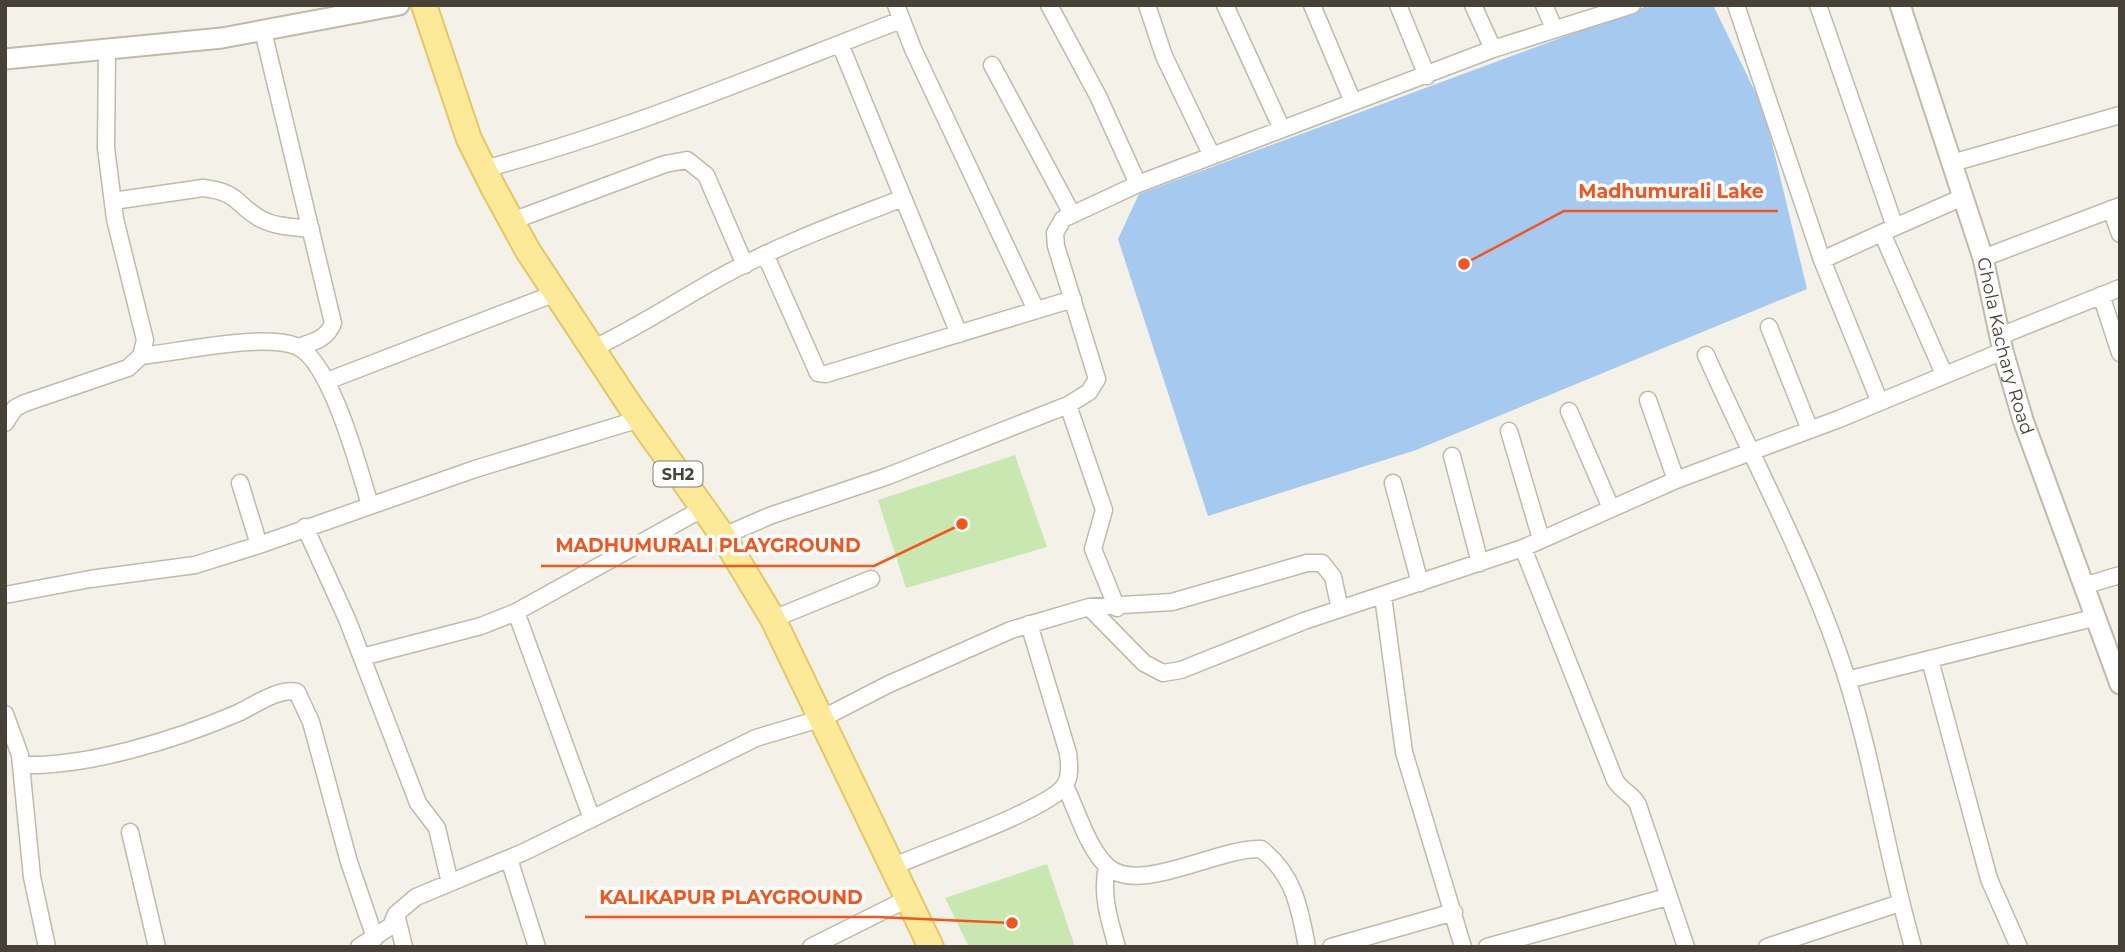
<svg xmlns="http://www.w3.org/2000/svg" width="2125" height="952" viewBox="0 0 2125 952" font-family="Montserrat,sans-serif">
<rect width="100%" height="100%" fill="#f4f1e8"/>
<path fill="#c9e7b1" d="M1015,455L1047,547L906,588L878,500Z
M1047,864L1075,947H969L945,898Z"/>
<path fill="#a5c9ef" d="M1650,5H1713L1764,110L1807,289L1416,450L1208,516L1118,239L1139,194Z"/>
<g fill="none" stroke-linecap="round" stroke-linejoin="round">
<g stroke="#bfbaaa" stroke-width="19">
<path id="minor" d="M896,5L913,49L1036,310
M1049,5L1098,96L1138,184
M1147,5L1164,56L1211,154
M1225,5L1281,127
M1312,5L1353,102
M1398,5L1427,76
M1473,5L1493,49
M1544,5L1554,28
M1736,5L1822,260L1879,400
M1818,5L1895,227L1822,260
M263,31L333,323C327,339 314,342 298,347
M840,44L959,334
M992,65L1072,214
M1952,163L2120,115
M484,169C627,131 763,73 901,20
M113,201L203,188C240,192 235,205 261,219C276,227 294,227 311,229
M2111,209L2120,234
M512,221L665,164L687,160L706,175L745,265
M1895,227L1963,197
M1882,233L1944,374
M765,254L818,373L826,374L1073,299
M1983,258L2120,206
M2101,295L2120,353
M1769,327L1810,430
M2000,336L2120,288
M592,349C635,329 674,303 715,280C775,246 839,223 903,198
M1706,355C1750,454 1802,550 1838,652C1872,748 1885,850 1913,947
M141,356C179,352 262,333 296,346C331,360 359,469 370,505
M327,381L556,293
M1648,400L1676,480
M1068,405L1104,510L1093,549L1117,608
M1569,411L1611,508
M5,423L15,408L25,403L128,368L141,356L145,340L115,219L106,148L107,50
M1509,431L1541,539
M1452,456L1480,563
M240,483L259,545L475,469L640,419
M1393,483L1420,583
M305,527L347,619L418,803L437,828L450,883
M723,536L772,515L888,476L1068,405L1089,392L1097,379L1056,246L1055,233L1063,219L1138,184L1493,49L1632,5
M1523,548L1615,780C1622,792 1632,793 1638,805L1686,947
M2083,586L2120,575
M5,595L90,579L195,565L259,545
M1383,596L1404,752L1463,947
M1089,607L1172,602L1307,563H1322L1333,577L1340,609
M516,612L592,819
M773,619L871,579
M362,657L481,626L516,612L702,509
M1930,660L1989,879L2019,947
M1847,680L2093,618
M5,714L20,755L32,877L47,947
M21,765C88,767 175,740 238,713C253,706 280,687 297,692L311,722L349,862L375,938
M1065,786C1077,810 1087,847 1107,866C1138,896 1219,847 1261,849C1294,874 1300,909 1307,947
M130,832L157,947
M509,859L537,947
M894,866C925,852 1050,809 1065,785C1071,775 1069,764 1068,753L1029,624
M1107,866C1101,895 1109,919 1117,947
M396,914L404,947
M359,947L391,926L396,914L416,897L524,852L756,738L823,718L887,685L1011,630L1089,607L1144,663L1163,673L1181,670L1304,621L1523,548L1676,480L1839,419L2003,351
M811,947L909,898
M1331,947L1454,912
M1487,947L1667,897
M1767,947L1900,903"/>
</g>
<g stroke="#bfbaaa" stroke-width="23">
<g id="tertiary">
<path id="s1" d="M1900,5L1983,258L2003,351L2023,420L2120,684"/>
<path d="M5,59L222,38L399,5"/>
</g>
</g>
<g stroke="#e1c968" stroke-width="28">
<path id="primary" d="M424,5L469,139L493,187L528,251L631,407L723,536L773,619L931,947"/>
</g>
<use href="#minor" stroke="#fff" stroke-width="16"/>
<use href="#tertiary" stroke="#fff" stroke-width="19"/>
<use href="#primary" stroke="#fcea98" stroke-width="24"/>
</g>
<g text-anchor="middle" dominant-baseline="central" stroke-width="7" stroke-linejoin="round" paint-order="stroke">
<rect fill="#fff" stroke="#7e7b73" stroke-width="2" x="653.5" y="461.5" width="49" height="25" rx="5"/>
<g font-size="16" font-weight="bold" fill="#474237">
<text x="678" y="474">SH2</text>
</g>
<g font-size="18" fill="#474237" stroke="#fff">
<text stroke="none"><textPath href="#s1" startOffset="357">Ghola Kachary Road</textPath></text>
</g>
</g>
<path fill="none" stroke="#f5541d" stroke-width="2.5" d="M1464 264L1564 211H1778M962 524L874 566H541M1012 923L877 917H585"/>
<g fill="#f5541d" stroke="#fff" stroke-width="2.5">
<circle cx="1464" cy="264" r="7"/>
<circle cx="962" cy="524" r="7"/>
<circle cx="1012" cy="923" r="7"/>
</g>
<g font-size="19" text-anchor="middle" font-weight="bold" fill="#f5541d" stroke="#fff" stroke-width="7" stroke-linejoin="round" paint-order="stroke">
<text x="1671" y="198">Madhumurali Lake</text>
<text x="708" y="552">MADHUMURALI PLAYGROUND</text>
<text x="731" y="904">KALIKAPUR PLAYGROUND</text>
</g>
<rect width="2125" height="952" fill="none" stroke="#474237" stroke-width="14"/>
</svg>
